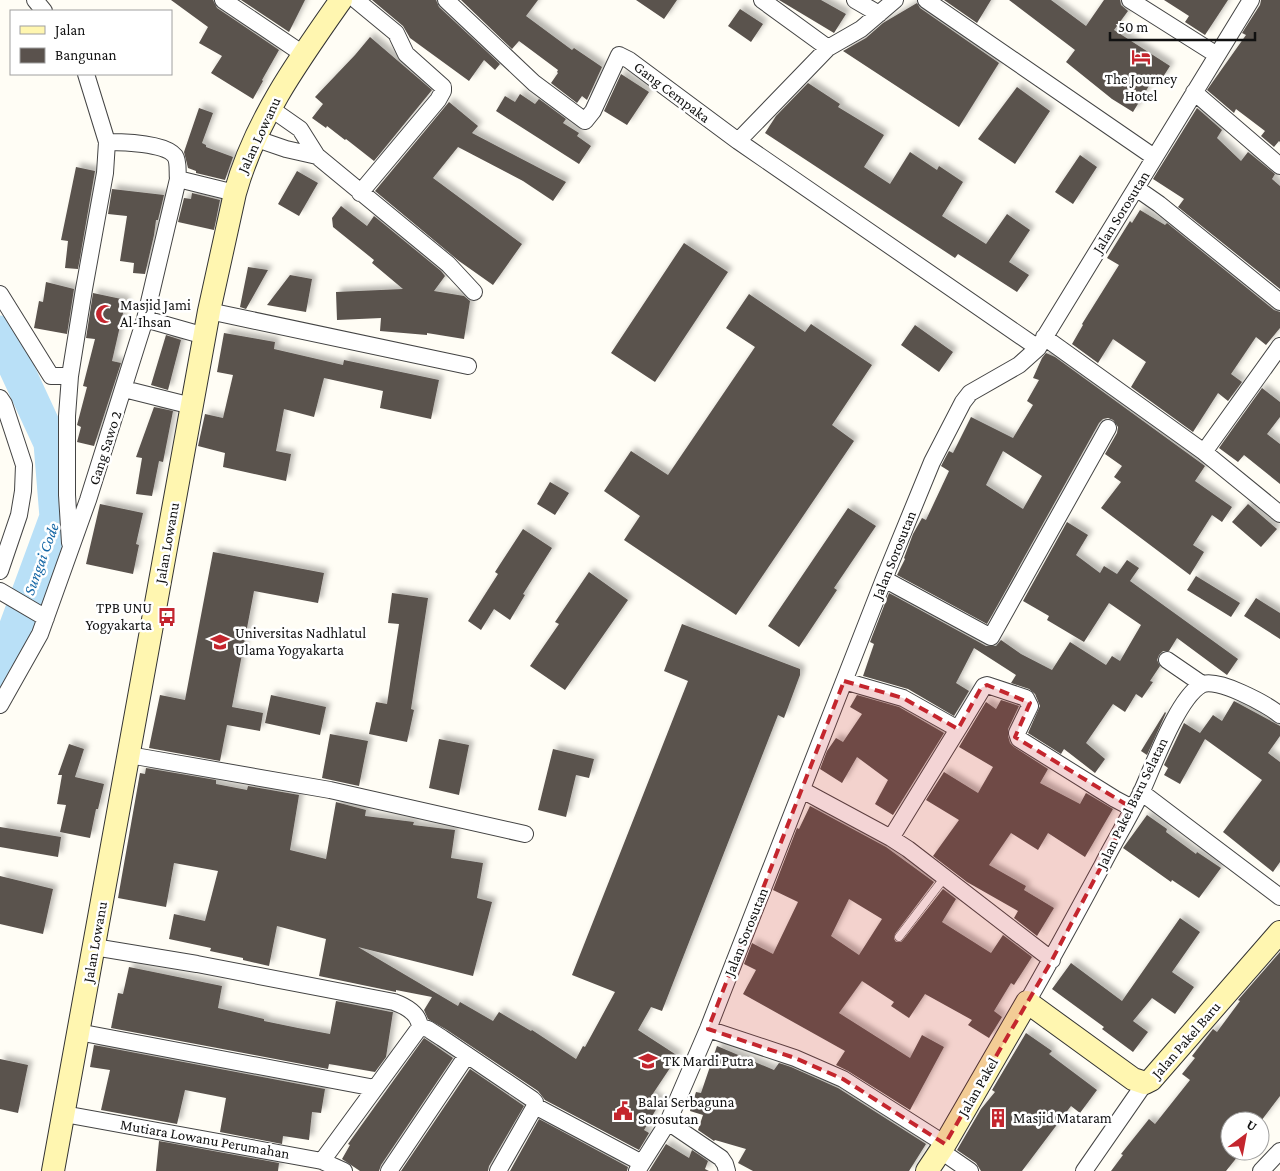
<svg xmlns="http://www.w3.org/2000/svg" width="1280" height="1171" viewBox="0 0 1280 1171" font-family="'Crimson Pro',serif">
<defs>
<filter id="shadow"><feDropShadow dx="4.5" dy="-4.5" stdDeviation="2.5" flood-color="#0004"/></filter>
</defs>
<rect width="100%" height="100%" fill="#fffdf5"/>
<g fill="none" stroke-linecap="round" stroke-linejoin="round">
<path stroke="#b9e0f7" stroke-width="35" d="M0,333L51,443L57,517L0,672"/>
</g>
<path fill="#5a524d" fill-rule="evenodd" filter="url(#shadow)" d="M171,0H213L217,8L279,50L262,80L263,81L253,99L211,73L222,56L199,43L208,27Z
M241,0H305L289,32Z
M372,0H436L439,7L500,64L495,70L484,60L469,81L410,38L403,26Z
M461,0H538L526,16L572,50L574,48L602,67L587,100L582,96L577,103L551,83L558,73L557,72L558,70L519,41L512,49Z
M636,0H677L664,19Z
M779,0H821L846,14L834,33Z
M944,0H991L977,23Z
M1009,0H1051L1086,26L1104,0H1120L1121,5L1128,11L1114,30L1170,66L1161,80L1155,76L1133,112L1112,99L1066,62L1075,50Z
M1164,0H1228L1205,35L1185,22L1189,16Z
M1261,0H1280V142L1279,141L1274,147L1261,136L1265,131L1236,109L1234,113L1207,90L1246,35L1242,33L1260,5Z
M917,3L920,8L999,63L959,127L843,51L866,38L883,23Z
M740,9L763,24L751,42L728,26Z
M370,37L432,90L374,161L346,139L345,140L327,126L326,128L312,118L323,104L315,97L355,55Z
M621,74L649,92L627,125L604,111Z
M808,83L840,104L838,107L884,135L864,167L890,184L910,152L937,170L939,166L963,182L942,216L986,244L1007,214L1030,230L1009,262L1029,275L1017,292L958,254L955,258L765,133L776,116Z
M1017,87L1050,111L1015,164L978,139Z
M520,94L535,104L539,99L566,119L563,123L579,133L577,136L591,146L579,164L496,111L505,96L515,102Z
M449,102L478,126L472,133L566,182L553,201L523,181L458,147L433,178L522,244L493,285L459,261L375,191Z
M199,108L213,113L202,143L206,145V147L233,157L225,180L196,173V171L188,168L184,152Z
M1197,108L1222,130L1217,138L1241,161L1248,152L1275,174L1272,179L1280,186V289L1178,207L1184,199L1153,179Z
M1080,155L1097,167L1073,204L1055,192Z
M76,167L95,171L78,269L65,268L68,241L61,240Z
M297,171L318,183L299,216L278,204Z
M112,189L164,195L158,220H156L154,235L145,274L133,273L134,263L120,261L127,216L108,214Z
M192,193L220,200L214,230L178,222L184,198L191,199Z
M341,206L367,226L374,216L441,271L445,276L434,291L464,296L470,301L464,339L427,333V335L380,331L381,318L337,320L336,292L403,289L372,263L374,260L333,227L332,218Z
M1140,210L1165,225L1167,223L1274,310L1280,312V328L1266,345L1256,337L1231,374L1242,382L1228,401L1218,393L1193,432L1131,387L1146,362L1113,339L1098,363L1072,344L1083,325L1082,324L1119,265L1107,258L1130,221L1132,223Z
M684,243L728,272L655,382L611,353Z
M248,267L268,270L246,309L240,307Z
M290,275L312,279L306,312L267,305Z
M46,282L74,289L67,334L34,328L39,301L43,302Z
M93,293L126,300L112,361L121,363L94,446L77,442L81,427L77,425L87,387L83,386L95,339L86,338Z
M749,294L805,332L811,324L872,365L832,425L854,441L736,615L624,540L640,516L604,491L631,451L668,475L755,347L726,328Z
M915,325L953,352L939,372L901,345Z
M224,333L275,342L274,349L343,365L344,360L439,380L431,419L380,408L383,391L324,378L314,417L284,409L276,451L291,454L286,481L223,467L225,453L198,446L205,414L223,418L233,375L217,372Z
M166,335L181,340L168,390L151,385Z
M1046,353L1055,357L1205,466L1195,481L1232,507L1222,522L1212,515L1193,545L1204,552L1190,575L1101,508L1121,482L1114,477L1122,466L1105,454L1117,433L1118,427L1113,420L1108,418L1103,419L1099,423L987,624L897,575L905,559L904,558L913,534L922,518L926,520L949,471L941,466L949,451L953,453L971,417L1013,438L1033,405L1027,401L1039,380L1033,378L1042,358ZM1003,451L1042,476L1023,509L986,485Z
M1262,388L1280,402V417L1267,434L1280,444V484L1244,455L1238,462L1219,448Z
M154,407L173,411L163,462L159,461L152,496L136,494L142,458L136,457Z
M550,482L569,493L555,515L537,504Z
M100,504L143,513L136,544L139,545L133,574L86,564Z
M1248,504L1277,529L1261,547L1232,522Z
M848,508L876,526L834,588L837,590L799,647L768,626Z
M1067,522L1088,535L1076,555L1100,573L1104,566L1117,574L1127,560L1139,568L1130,581L1238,659L1227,675L1177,638L1169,651H1163L1159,655L1157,660L1160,666L1150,681L1153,682L1142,698L1136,694L1125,712L1113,704L1086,743L1105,759L1095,773L1064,749L1061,754L1028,733L1040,706L1035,694L1029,689L1011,683L1016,675L974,648L956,683L969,691L954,716L908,689L863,676L874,644L870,642L889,593L986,646H996L1001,640L1021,654L1052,670L1070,642L1106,665L1112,656L1120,661L1141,625L1109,603L1084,642L1047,620L1049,616L1023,601Z
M523,529L552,548L523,594L525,595L510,620L494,609L481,630L468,621L498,574L495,572Z
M213,552L324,573L318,603L254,591L232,707L263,713L260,731L227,725L220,761L149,748L160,695L185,700Z
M589,572L628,600L565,690L530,666L559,624L555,622Z
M1196,576L1240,603L1231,617L1187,590Z
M392,593L428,598L411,709L414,710L407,742L369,734L376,702L387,704L399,624L388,623Z
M1256,598L1280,613V639L1244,616Z
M682,624L800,669V675L784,718L778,715L662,1011L651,1007L638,1030L678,1056L652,1095L661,1101L644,1130L649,1133L639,1150L545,1100L538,1091L447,1030L428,1019L424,1010L432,997L396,990V992L319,976L326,939L277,926L269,966L243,960V958L210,951L211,948L169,939L174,914L205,921L218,871L174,863L166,907L118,898L140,773L145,774L146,768L216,780V784L247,790L248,786L299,795L290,850L326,859L336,802L366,810L365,816L414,822L413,825L455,830L451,858L483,863L477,898L492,902L473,976L358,947L458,1006L460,1002L493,1021L499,1012L531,1031L532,1030L576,1059L583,1046L585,1047L615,992L572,975L688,681L664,671Z
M271,695L326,707L320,735L265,723Z
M857,695L899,707L944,733L893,815L875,804L888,780L857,757L842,783L820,769L827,751L836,738L843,742L862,714L850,707Z
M1001,700L1019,706L1008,729V736L1010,743L1014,747L1048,769L1040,783L1080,804L1086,793L1113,809L1085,857L1048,833L1038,850L1011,833L989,865L1026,886L1024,890L1054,908L1037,936L1014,918L1018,911L967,882L933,856L959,820L926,800L944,772L978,793L993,767L959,747L986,702L996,709Z
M1234,701L1280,726V736L1268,753L1280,762V862L1273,872L1223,832L1262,780L1205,739L1180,784L1164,775L1168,768L1164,765L1184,723L1200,733L1213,715L1222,721Z
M1165,712L1166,713L1147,755L1141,751Z
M330,734L368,741L359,786L322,778Z
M439,739L469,745L459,795L429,788Z
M69,744L84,749L75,777L104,784L98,809H96L90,838L60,832L66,805L57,804L62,775H58Z
M553,749L594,759L589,778L576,775L566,817L538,810Z
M810,806L886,847L934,882L895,934L894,939L896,942H901L903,940L943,889L956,899L942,922L991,953L1003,935L1032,957L1014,985L1011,983L994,1011L1002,1017L989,1038L968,1025L972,1020L925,994L909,1018L891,1006L894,1002L862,981L839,1013L910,1058L922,1035L944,1047L910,1110L848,1071L836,1065L845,1051L743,994L756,970L744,964L752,943L773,954L798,902L773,890L797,828L799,829ZM849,899L882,919L859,955L831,936Z
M1147,815L1167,829L1166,832L1196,854L1197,852L1221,868L1199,898L1172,880L1171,882L1123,848Z
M0,827L61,837L58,857L0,847Z
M0,876L53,889L43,934L0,924Z
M1180,918L1200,932L1172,972L1194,987L1175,1014L1152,998L1133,1021L1148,1032L1133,1052L1102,1029L1104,1027L1052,989L1071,963L1122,1001Z
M1280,952V1096L1261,1121H1230V1151H1242L1226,1171H1111L1123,1155L1121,1154L1149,1119L1155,1124L1190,1080L1182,1074L1195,1058L1192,1056L1213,1029L1217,1032L1240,1001L1238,1000Z
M129,967L222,986L218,1008L264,1019V1021L298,1028L330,1034L336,1001L391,1012H393L386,1057L375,1072L329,1064L328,1069L111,1028L118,993L123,994Z
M1026,1033L1052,1051L1049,1054L1097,1090L1080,1113L1071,1106L1022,1171H981L976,1163L957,1150L981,1109L995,1092L992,1090Z
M424,1038L453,1058L381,1165L379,1171H360L342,1159L350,1145L348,1144Z
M94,1045L325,1089L321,1113L312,1112L309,1140L283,1136L282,1144L220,1132L226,1098L185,1090L177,1124L101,1110L110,1070L90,1067Z
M717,1046L774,1070L779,1063L791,1067L838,1088L926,1144L909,1171H753L738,1163L746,1149L715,1140L714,1141L698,1130L703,1115L690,1111L696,1092L701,1093Z
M0,1059L28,1065L18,1113L0,1109Z
M470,1069L524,1106L489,1166L488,1171H401Z
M539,1119L628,1167L627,1171H510Z
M159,1141L279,1163L278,1171H156Z
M666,1144L689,1158L692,1150L708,1161L705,1169L709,1171H649Z"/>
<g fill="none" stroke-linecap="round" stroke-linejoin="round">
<g stroke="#444" stroke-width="9">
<path id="lane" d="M899,937L945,877"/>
</g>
<g stroke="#444" stroke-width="18">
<path id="street" d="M35,0L44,11
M223,0L303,54
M356,0L396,33L406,54L443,87V91L438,100L360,193
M446,0L534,83L585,121L593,111L619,55L629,60L738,141L828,48L861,29L895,0
M762,0L828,48
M855,0L879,14
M926,0L1154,157
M1130,0L1217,55
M1194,92L1280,166
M270,108L300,129L317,156L448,264L474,292
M254,138L286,149L317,156
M738,141L1038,348
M178,179L235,193
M1136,188L1159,204L1280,302
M0,294L51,376H70
M209,311L468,366
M145,319L205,336
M1044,337L1204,452L1280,514
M124,389L192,406
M0,398L4,404L24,465L23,491L19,515L0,571
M1204,452L1280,346
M70,543L67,495V416L70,376L84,289L105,173L107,142L86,74
M884,579L991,637L1108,428
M0,591L46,618
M1167,660L1202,684
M844,681L903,698L958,729L984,686L987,685L1026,698L1030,706L1017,733L1019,739L1115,799L1132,808
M0,705L40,634L88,500L145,319L178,179C177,172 179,162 175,156C165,143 122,142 107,142
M129,755L330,790L525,834
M802,790L891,838L908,849L1052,960
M1141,792L1280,897
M891,838L958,729
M94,947L197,964L394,1002C405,1006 419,1013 420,1027L322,1161
M1027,1002C1053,957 1077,912 1102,866C1114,842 1129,818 1141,793C1153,767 1177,699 1201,685C1216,676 1268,705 1280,715
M420,1027L428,1029L442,1038L532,1099L535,1102V1106L642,1163
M708,1029L795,1058L843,1079L945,1144
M78,1032L375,1088
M64,1114L322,1161L344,1171
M668,1122L721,1158L725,1164L727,1171
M941,1151L970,1171
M389,1171L467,1055
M498,1171L535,1106
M637,1171L668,1122L708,1029L884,579L932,462L963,402L970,393L1019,365L1038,348L1251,0
M1084,1171L1145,1083
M1261,1171L1280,1151"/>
</g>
<g stroke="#333" stroke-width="24">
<path id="secondary" d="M53,1171L209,311L235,193C255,121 298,61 341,0
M927,1171L945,1144L1027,1002L1133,1079L1145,1083L1151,1080L1280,932"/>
</g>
<use href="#lane" stroke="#fff" stroke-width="8"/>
<use href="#street" stroke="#fff" stroke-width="16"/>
<use href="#secondary" stroke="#fff6b0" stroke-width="22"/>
</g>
<path fill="#c4262e" fill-opacity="0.2" stroke="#c4262e" stroke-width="4" stroke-dasharray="10 6" stroke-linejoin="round" d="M844,681L903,698L958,729L981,688L987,685L1030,703L1015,737L1132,808L1052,960L945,1144L843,1079L795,1058L708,1029Z"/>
<defs>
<g id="hotel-bare" transform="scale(1.5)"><path d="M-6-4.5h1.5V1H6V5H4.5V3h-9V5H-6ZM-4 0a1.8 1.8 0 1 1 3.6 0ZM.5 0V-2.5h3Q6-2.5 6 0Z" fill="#c4262e" stroke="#fff" stroke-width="2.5" paint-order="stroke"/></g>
<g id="mosque-bare" transform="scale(1.5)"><path d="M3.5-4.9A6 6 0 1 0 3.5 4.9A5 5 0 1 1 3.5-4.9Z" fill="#c4262e" stroke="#fff" stroke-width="2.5" paint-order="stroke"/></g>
<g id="bus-bare" transform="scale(1.5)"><path d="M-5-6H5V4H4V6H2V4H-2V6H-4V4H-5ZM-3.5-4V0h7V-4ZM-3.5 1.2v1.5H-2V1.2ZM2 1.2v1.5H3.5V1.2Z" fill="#c4262e" stroke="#fff" stroke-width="2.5" paint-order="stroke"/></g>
<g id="university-bare" transform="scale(1.5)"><path d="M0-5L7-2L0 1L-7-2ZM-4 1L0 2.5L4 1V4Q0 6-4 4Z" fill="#c4262e" stroke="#fff" stroke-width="2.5" paint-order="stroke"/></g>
<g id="school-bare" transform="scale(1.5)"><path d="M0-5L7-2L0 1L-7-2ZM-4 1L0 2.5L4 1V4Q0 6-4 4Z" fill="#c4262e" stroke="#fff" stroke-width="2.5" paint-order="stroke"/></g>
<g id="civic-bare" transform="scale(1.5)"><path d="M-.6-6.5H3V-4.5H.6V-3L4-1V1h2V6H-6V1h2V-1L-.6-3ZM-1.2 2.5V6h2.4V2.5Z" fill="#c4262e" stroke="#fff" stroke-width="2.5" paint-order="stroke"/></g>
<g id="building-bare" transform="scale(1.5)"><path d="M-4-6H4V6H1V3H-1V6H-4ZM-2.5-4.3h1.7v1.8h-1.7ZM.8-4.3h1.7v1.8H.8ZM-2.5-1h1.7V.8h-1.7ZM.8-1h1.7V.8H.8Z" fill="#c4262e" stroke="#fff" stroke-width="2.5" paint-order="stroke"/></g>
</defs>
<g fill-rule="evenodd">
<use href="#hotel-bare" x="1141" y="57"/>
<use href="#mosque-bare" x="105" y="314"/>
<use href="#bus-bare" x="167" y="617"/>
<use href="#university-bare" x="220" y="642"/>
<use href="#school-bare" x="648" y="1061"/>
<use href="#civic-bare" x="623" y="1111"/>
<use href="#building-bare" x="998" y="1118"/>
</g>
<g text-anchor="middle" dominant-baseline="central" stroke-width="5" stroke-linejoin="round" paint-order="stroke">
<g font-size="15" fill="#111" stroke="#fff" text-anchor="start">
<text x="1141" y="79" text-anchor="middle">The Journey<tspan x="1141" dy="17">Hotel</tspan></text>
<text x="120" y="305">Masjid Jami<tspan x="120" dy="17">Al-Ihsan</tspan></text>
<text x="152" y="608" text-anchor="end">TPB UNU<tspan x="152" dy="17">Yogyakarta</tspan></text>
<text x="235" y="633">Universitas Nadhlatul<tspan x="235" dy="17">Ulama Yogyakarta</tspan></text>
<text x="663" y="1061">TK Mardi Putra</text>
<text x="638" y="1102">Balai Serbaguna<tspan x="638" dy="17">Sorosutan</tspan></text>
<text x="1013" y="1118">Masjid Mataram</text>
</g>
<g font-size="15" fill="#111" stroke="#fff">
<text transform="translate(672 92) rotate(37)">Gang Cempaka</text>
<text transform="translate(259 135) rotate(-65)">Jalan Lowanu</text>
<text transform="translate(1121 212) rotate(-58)">Jalan Sorosutan</text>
<text transform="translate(105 448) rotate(-72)">Gang Sawo 2</text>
<text transform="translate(167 543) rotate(-80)">Jalan Lowanu</text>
<text transform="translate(894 555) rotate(-68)">Jalan Sorosutan</text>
<text transform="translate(1132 803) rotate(-64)">Jalan Pakel Baru Selatan</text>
<text transform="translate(746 932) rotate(-68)">Jalan Sorosutan</text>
<text transform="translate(95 942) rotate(-80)">Jalan Lowanu</text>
<text transform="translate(1186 1040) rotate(-49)">Jalan Pakel Baru</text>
<text transform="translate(978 1087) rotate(-60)">Jalan Pakel</text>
<text transform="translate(205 1139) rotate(10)">Mutiara Lowanu Perumahan</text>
</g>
<g font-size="16" font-style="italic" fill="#1768a6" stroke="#fff">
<text transform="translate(41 559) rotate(-70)">Sungai Code</text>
</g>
</g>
<rect x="10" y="10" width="162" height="65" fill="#ffffff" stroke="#a0a0a0"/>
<rect x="20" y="26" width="25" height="8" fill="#fff6b0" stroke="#a0a0a0"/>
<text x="55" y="35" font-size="15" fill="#111111">Jalan</text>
<rect x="20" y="48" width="25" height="15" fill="#5a524d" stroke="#a0a0a0"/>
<text x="55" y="60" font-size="15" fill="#111111">Bangunan</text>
<g transform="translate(1245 1136) rotate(32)"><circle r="24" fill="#ffffff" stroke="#a0a0a0"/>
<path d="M0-4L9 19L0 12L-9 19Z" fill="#c4262e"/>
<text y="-8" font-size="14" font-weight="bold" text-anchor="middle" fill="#111111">U</text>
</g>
<path d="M1110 32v8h145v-8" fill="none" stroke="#111111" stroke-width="2.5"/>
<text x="1118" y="32" font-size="15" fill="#111111" stroke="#ffffff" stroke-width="4" paint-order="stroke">50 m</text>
</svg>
